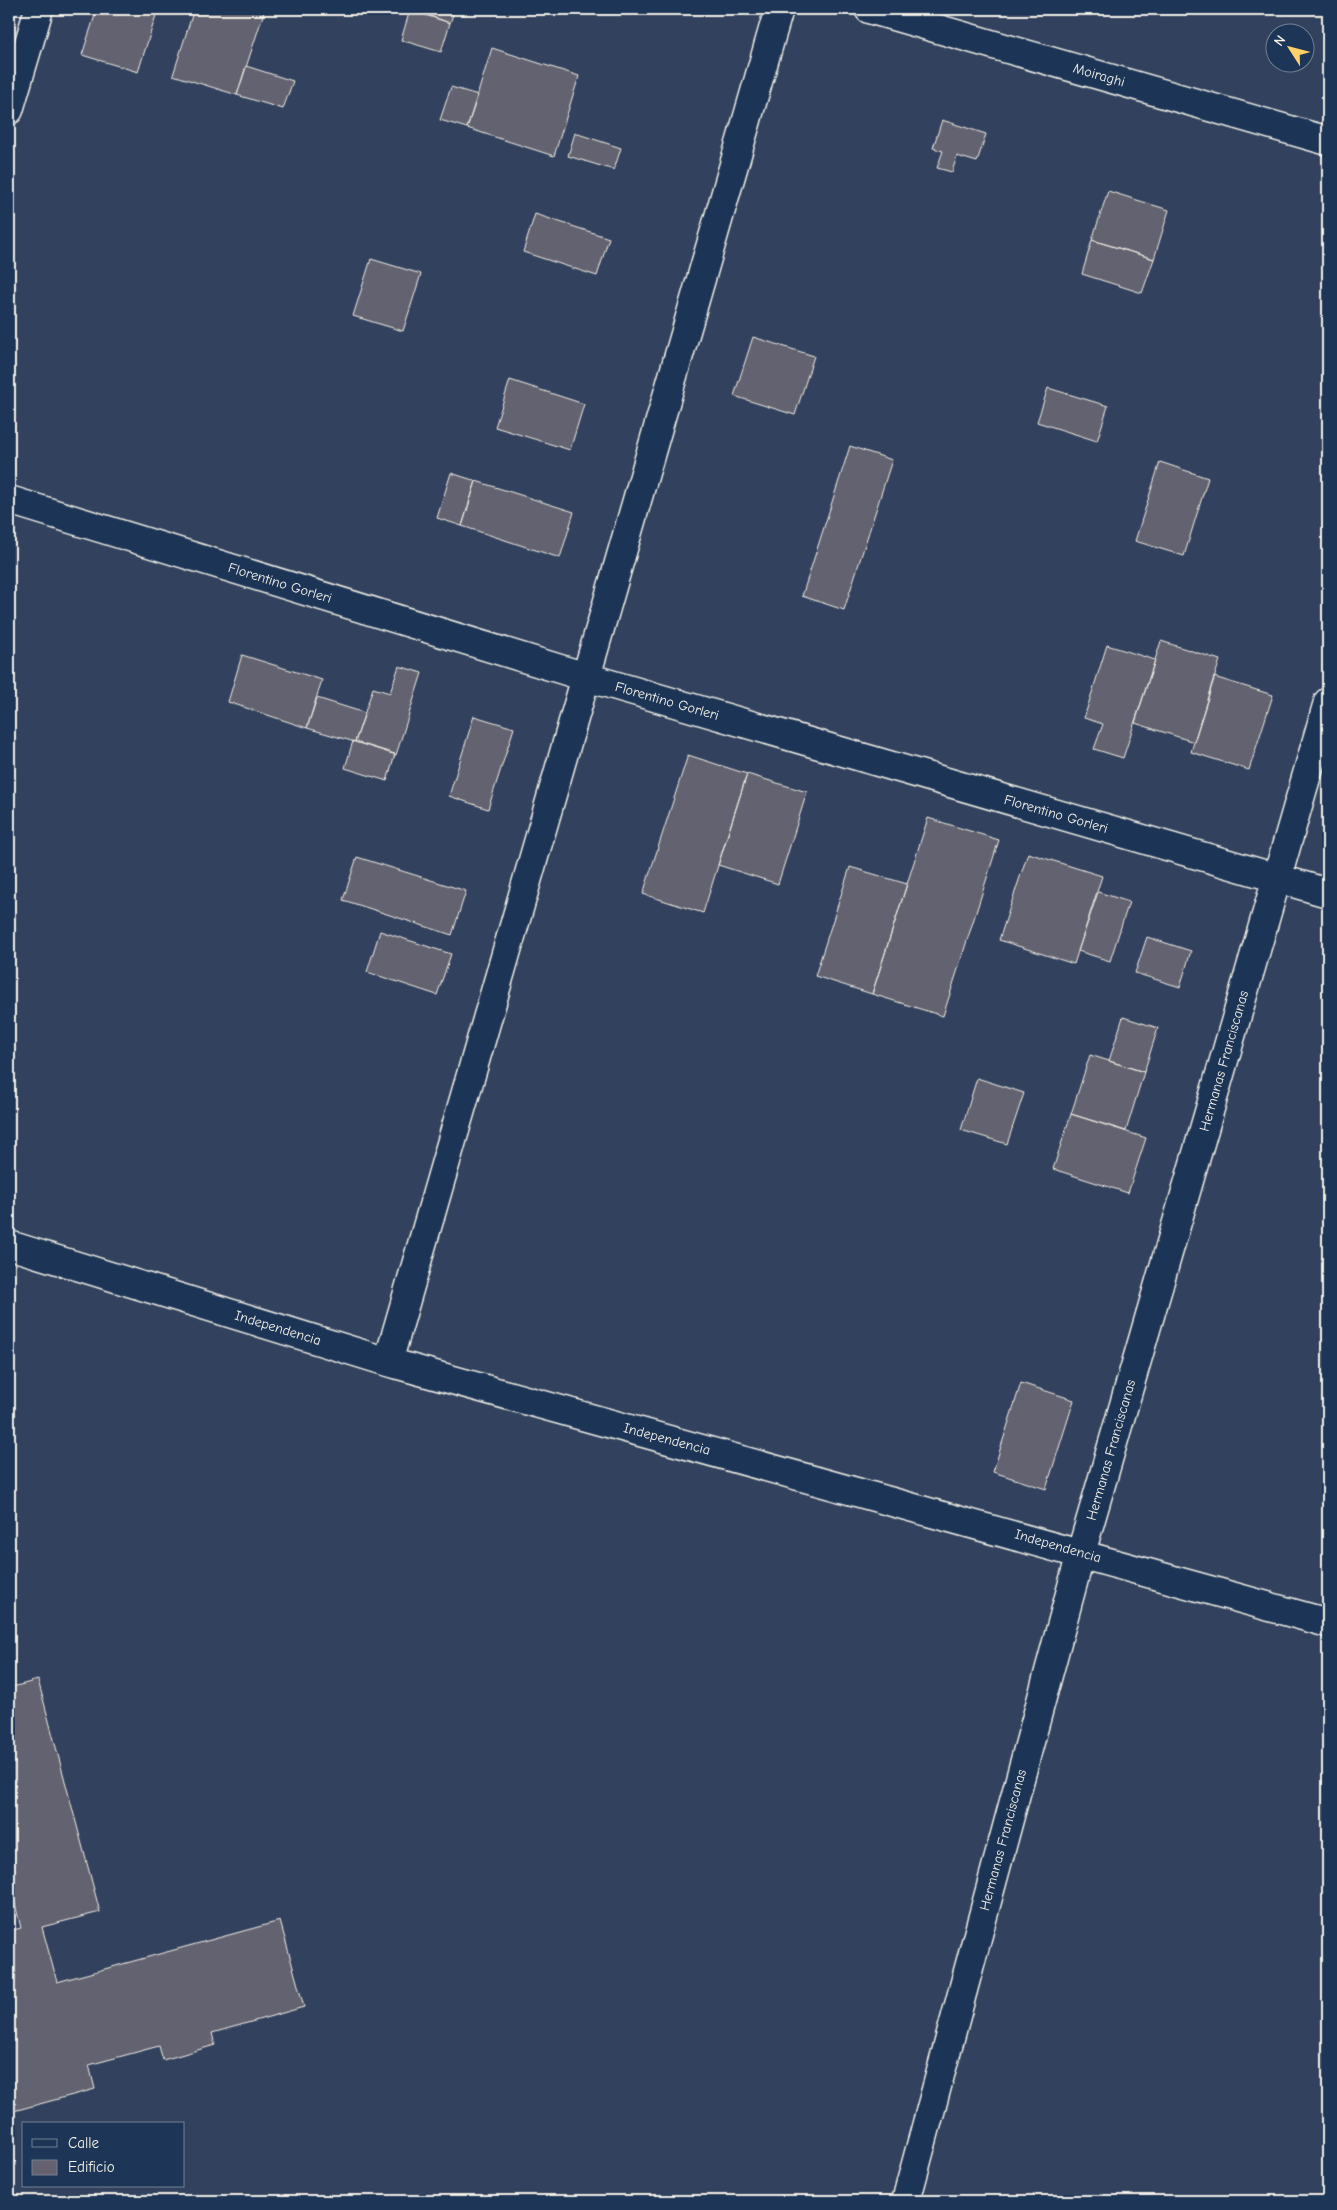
<svg xmlns="http://www.w3.org/2000/svg" width="1337" height="2210" viewBox="0 0 1337 2210" font-family="'Comic Neue',sans-serif">
<rect width="100%" height="100%" fill="#32425e"/>
<filter id="ink" filterUnits="userSpaceOnUse"><feTurbulence type="fractalNoise" baseFrequency=".02" numOctaves="2"/><feDisplacementMap in="SourceGraphic" scale="10" xChannelSelector="R" yChannelSelector="G"/><feConvolveMatrix kernelMatrix="1 2 1 2 8 2 1 2 1" color-interpolation-filters="sRGB"/></filter>
<g filter="url(#ink)">
<path fill="#64626f" stroke="#f4f1e8" d="M97,9H158L138,72L82,55Z
M194,9H265L237,95L173,75Z
M411,9H455L450,23Z
M526,9H542L540,13Z
M410,10L450,23L441,52L401,40Z
M492,48L579,76L554,156L467,128Z
M246,66L293,81L283,109L237,95Z
M451,87L478,95L467,128L440,120Z
M942,120L986,134L977,162L957,156L952,172L937,168L943,151L933,148Z
M575,133L621,148L614,170L568,156Z
M1108,191L1169,210L1154,259L1092,240Z
M535,214L609,238L597,276L523,252Z
M1092,240L1154,259L1142,293L1082,274Z
M371,259L421,274L403,331L353,316Z
M753,337L814,356L795,415L734,396Z
M510,380L584,404L570,450L495,427Z
M1048,388L1108,406L1097,441L1037,422Z
M850,446L892,460L844,610L802,596Z
M1160,462L1208,478L1184,556L1135,541Z
M451,473L476,481L462,526L437,518Z
M476,481L574,512L560,558L462,526Z
M1161,641L1220,660L1194,742L1135,723Z
M1107,645L1155,660L1123,758L1094,749L1103,724L1084,718Z
M242,655L322,680L307,728L228,702Z
M399,666L422,673L396,755L355,742L373,688L390,693Z
M1214,677L1273,695L1249,770L1191,752Z
M317,698L365,713L355,742L307,728Z
M474,716L514,728L488,809L449,796Z
M353,741L395,754L387,781L345,768Z
M688,755L747,774L703,913L643,894Z
M747,774L807,792L778,884L718,865Z
M928,818L999,840L943,1016L872,994Z
M1028,853L1102,876L1074,964L999,940Z
M357,857L466,891L452,935L343,900Z
M850,867L907,884L872,994L815,976Z
M1098,892L1129,902L1110,961L1078,951Z
M380,931L451,954L437,995L367,972Z
M1147,937L1191,951L1180,987L1135,973Z
M1123,1017L1158,1028L1144,1072L1109,1061Z
M1090,1055L1144,1072L1126,1131L1071,1114Z
M977,1078L1024,1093L1007,1144L961,1130Z
M1071,1114L1146,1138L1128,1193L1053,1169Z
M1021,1383L1074,1400L1046,1489L993,1472Z
M38,1680L100,1912L42,1927L57,1982L280,1921L304,2007L212,2033L215,2045L163,2060L159,2046L89,2065L95,2089L10,2112L16,2135L9,2137V1931L21,1928L9,1880V1688Z"/>
<g fill="none" stroke-linecap="round" stroke-linejoin="round">
<g stroke="#f4f1e8" stroke-width="31">
<path id="street" d="M869,9L1328,141
M9,110L39,9
M9,500L586,677L1328,893
M9,1245L388,1362L1328,1623
M388,1362L779,9
M906,2201L1081,1553L1328,702"/>
</g>
<use href="#street" stroke="#1d3557" stroke-width="28"/>
</g>
</g>
<g text-anchor="middle" dominant-baseline="central" stroke-width="4" stroke-linejoin="round" paint-order="stroke">
<g font-size="14" fill="#f4f1e8" stroke="#1d3557">
<text transform="translate(1099 75) rotate(16)">Moiraghi</text>
<text transform="translate(280 583) rotate(17)">Florentino Gorleri</text>
<text transform="translate(667 701) rotate(16)">Florentino Gorleri</text>
<text transform="translate(1056 814) rotate(16)">Florentino Gorleri</text>
<text transform="translate(1224 1061) rotate(-74)">Hermanas Franciscanas</text>
<text transform="translate(278 1328) rotate(17)">Independencia</text>
<text transform="translate(667 1439) rotate(15)">Independencia</text>
<text transform="translate(1111 1450) rotate(-74)">Hermanas Franciscanas</text>
<text transform="translate(1058 1546) rotate(16)">Independencia</text>
<text transform="translate(1003 1840) rotate(-75)">Hermanas Franciscanas</text>
</g>
</g>
<rect width="1337" height="2210" fill="none" stroke="#1d3557" stroke-width="30"/>
<rect x="15" y="15" width="1307" height="2180" fill="none" stroke="#f4f1e8" stroke-width="2" filter="url(#ink)"/>
<rect x="22" y="2122" width="162" height="65" fill="#1d3557" stroke="#738091"/>
<rect x="32" y="2139" width="25" height="8" fill="#1d3557" stroke="#738091"/>
<text x="68" y="2148" font-size="15" fill="#f4f1e8">Calle</text>
<rect x="32" y="2160" width="25" height="15" fill="#64626f" stroke="#738091"/>
<text x="68" y="2172" font-size="15" fill="#f4f1e8">Edificio</text>
<g transform="translate(1290 48) rotate(306)"><circle r="24" fill="#1d3557" stroke="#738091"/>
<path d="M0-4L9 19L0 12L-9 19Z" fill="#ffd166"/>
<text y="-8" font-size="14" font-weight="bold" text-anchor="middle" fill="#f4f1e8">N</text>
</g>
</svg>
